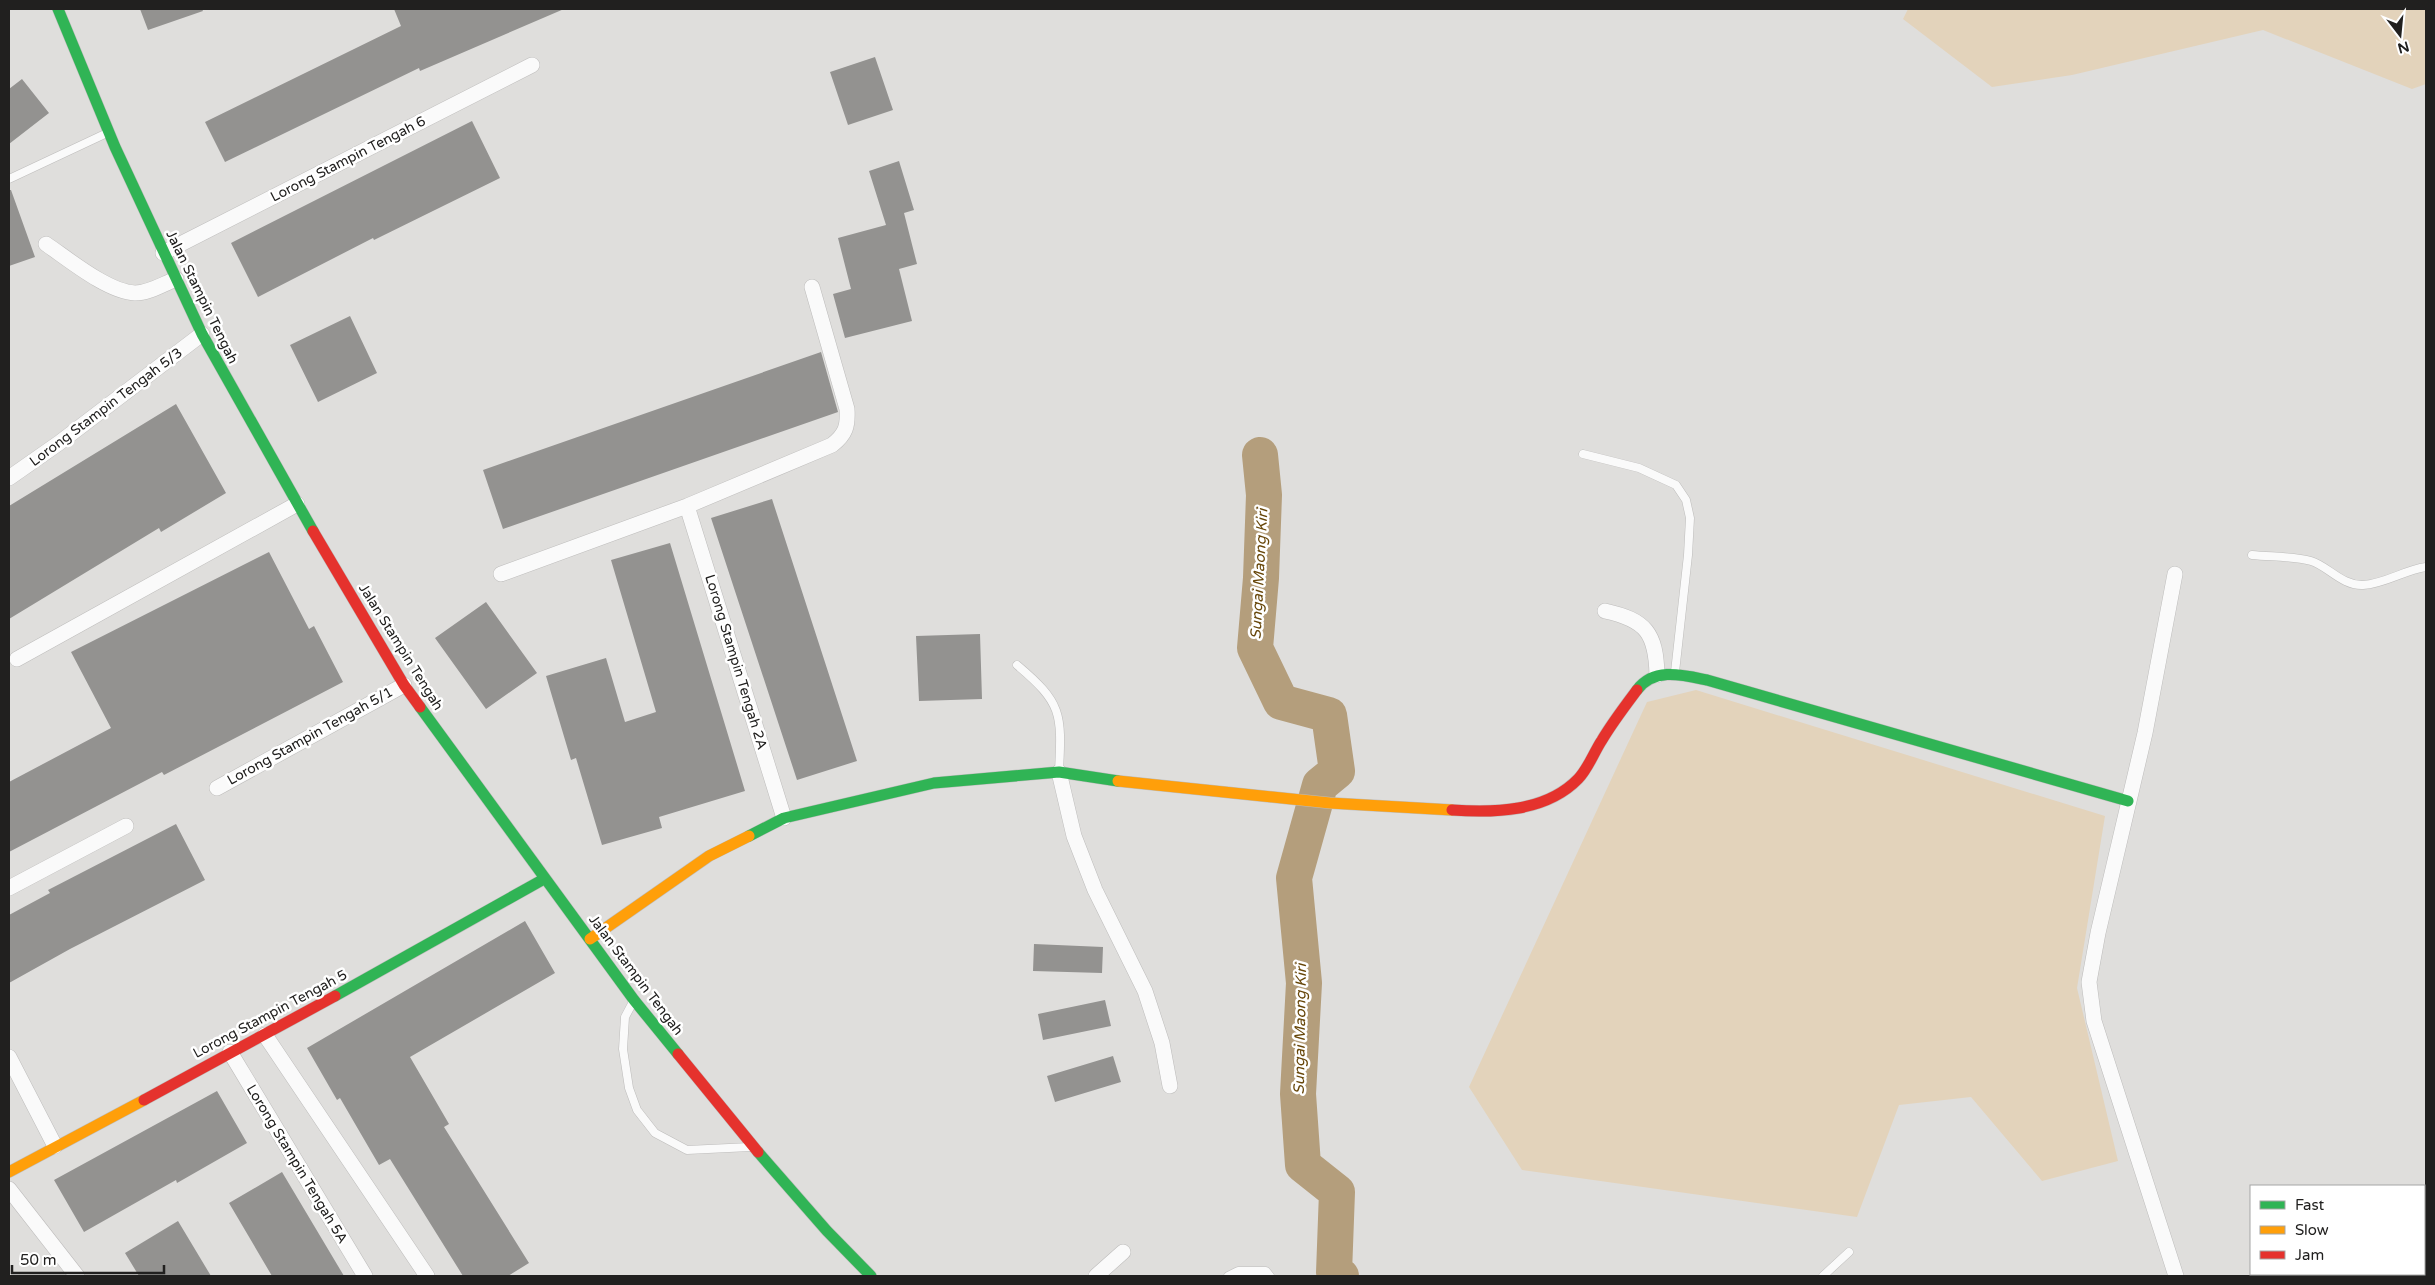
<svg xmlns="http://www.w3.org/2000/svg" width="2435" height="1285" viewBox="0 0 2435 1285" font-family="'Varela Round',sans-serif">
<rect width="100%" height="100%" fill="#dfdedc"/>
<path fill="#e3d3bb" d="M1908,9H2426V84L2412,89L2263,30L2072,75L1992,87L1903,19Z
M1696,690L2105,816L2077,988L2118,1161L2042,1181L1971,1097L1899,1105L1857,1217L1522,1170L1469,1087L1647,702Z"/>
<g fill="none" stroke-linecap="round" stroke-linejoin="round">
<path stroke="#b49e7c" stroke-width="36" d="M1260,455L1264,495L1261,578L1255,648L1281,702L1329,715L1337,771L1320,785L1294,878L1304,983L1298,1094L1303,1165L1337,1192L1334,1273L1341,1276"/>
</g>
<path fill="#939290" d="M140,9H202L203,11L148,30Z
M394,9H564L420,71L419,68L225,162L205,122L401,26Z
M875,57L893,110L848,125L830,72Z
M22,79L49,113L9,144V89Z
M472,121L500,178L374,240L373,238L258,297L231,243Z
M899,161L914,210L904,213L917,264L899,269L912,321L845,338L833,294L851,289L838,238L886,225L869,171Z
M9,190H11L35,257L9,266Z
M350,316L377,373L318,402L290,345Z
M821,352L838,412L503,529L483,470Z
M176,404L226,493L161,532L159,528L9,619V506Z
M772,499L857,761L797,780L711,518Z
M670,543L745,791L659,817L662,828L602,845L576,758L571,760L546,676L606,658L625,722L656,712L611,560Z
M269,552L309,629L314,626L343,682L164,775L162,772L9,852V782L111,728L71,652Z
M486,602L537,673L486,709L435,638Z
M980,634L982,699L919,701L916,636Z
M176,824L205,880L70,949L9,983V915L50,893L48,890Z
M525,921L555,973L410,1057L449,1124L444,1127L529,1263L508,1276H463L390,1159L379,1165L340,1098L337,1100L307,1048Z
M1034,944L1103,947L1102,973L1033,971Z
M1105,1000L1111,1026L1043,1040L1038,1014Z
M1113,1056L1121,1082L1055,1102L1047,1076Z
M217,1091L247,1143L177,1183L176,1180L84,1232L54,1180Z
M282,1172L344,1276H272L229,1203Z
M178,1221L211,1276H139L125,1253Z"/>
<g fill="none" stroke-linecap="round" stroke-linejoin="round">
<g stroke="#bdbcbb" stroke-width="9">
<path id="lane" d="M9,179L107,133
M1583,454L1639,468L1676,485L1686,500L1690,518L1688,555L1675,672
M2252,555C2271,557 2293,556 2311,561C2328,566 2342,586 2363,585C2385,584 2404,570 2426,567
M1017,665C1062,703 1062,713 1059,771
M633,1002L625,1017L623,1049L629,1088L637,1110L655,1133L687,1150L750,1147
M1228,1276L1238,1271H1266L1270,1276
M1823,1276L1849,1252"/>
</g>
<g stroke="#bdbcbb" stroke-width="16">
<path id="street" d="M46,244C68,259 108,292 135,293C149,293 163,284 176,279
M163,253L532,65
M9,478L59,443L202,334
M687,506L784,818
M501,574L687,506L832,445C846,434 848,426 847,409L812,287
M2175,574L2145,733L2098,933L2089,982L2094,1021L2176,1276
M1605,611C1646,620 1656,633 1657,675
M17,659L297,504
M1059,772L1074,836L1095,890L1145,991L1162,1043L1170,1086
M217,788L404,685
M9,888L126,826
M265,1035L427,1276
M230,1052L365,1276
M9,1057L55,1146
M9,1189L77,1276
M1096,1276L1123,1252"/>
</g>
<g stroke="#bdbcbb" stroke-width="12">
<path id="fast" d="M58,9L115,147L202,334L313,531
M1637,690C1654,667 1683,675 1707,680L2128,801
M420,707L634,1000L678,1054
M749,836L784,818L934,783L1059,772L1118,781
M335,996L544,879
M758,1152L827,1231L871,1276"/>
</g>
<g stroke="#bdbcbb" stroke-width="12">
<path id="slow" d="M1118,781L1330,803L1452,810
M590,939L709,856L749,836
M9,1172L144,1100"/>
</g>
<g stroke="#bdbcbb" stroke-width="12">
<path id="jam" d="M313,531L404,685L420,707
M1452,810C1494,813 1546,812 1578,779C1588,769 1594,752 1602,740C1612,723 1625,706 1637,690
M678,1054L758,1152
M144,1100L335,996"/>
</g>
<use href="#lane" stroke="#fafafa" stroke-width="8"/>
<use href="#street" stroke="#fafafa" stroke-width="15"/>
<use href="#fast" stroke="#30b455" stroke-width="11"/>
<use href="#slow" stroke="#ff9f0a" stroke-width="11"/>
<use href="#jam" stroke="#e5322d" stroke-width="11"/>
</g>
<g text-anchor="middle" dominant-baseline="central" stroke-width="5" stroke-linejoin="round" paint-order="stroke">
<g font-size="14" fill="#21201f" stroke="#fff">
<text transform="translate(348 159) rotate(-27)">Lorong Stampin Tengah 6</text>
<text transform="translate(202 297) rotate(64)">Jalan Stampin Tengah</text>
<text transform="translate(106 407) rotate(-37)">Lorong Stampin Tengah 5/3</text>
<text transform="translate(401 647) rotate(58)">Jalan Stampin Tengah</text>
<text transform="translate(736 662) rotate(73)">Lorong Stampin Tengah 2A</text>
<text transform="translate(310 736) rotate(-29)">Lorong Stampin Tengah 5/1</text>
<text transform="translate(636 975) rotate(53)">Jalan Stampin Tengah</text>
<text transform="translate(270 1014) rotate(-28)">Lorong Stampin Tengah 5</text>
<text transform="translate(297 1164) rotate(59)">Lorong Stampin Tengah 5A</text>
</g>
<g font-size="15" font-style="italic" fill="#674609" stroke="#fff">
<text transform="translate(1259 574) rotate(-87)">Sungai Maong Kiri</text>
<text transform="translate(1300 1029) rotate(-89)">Sungai Maong Kiri</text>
</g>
</g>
<rect width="2435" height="1285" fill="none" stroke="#21201f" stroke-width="20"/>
<rect x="2250" y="1185" width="175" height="90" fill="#ffffff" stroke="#a6a6a5"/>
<rect x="2260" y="1201" width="25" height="8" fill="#30b455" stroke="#a6a6a5"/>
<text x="2295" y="1210" font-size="15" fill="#21201f">Fast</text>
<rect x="2260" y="1226" width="25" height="8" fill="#ff9f0a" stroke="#a6a6a5"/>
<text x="2295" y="1235" font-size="15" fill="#21201f">Slow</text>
<rect x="2260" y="1251" width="25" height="8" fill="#e5322d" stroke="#a6a6a5"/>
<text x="2295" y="1260" font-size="15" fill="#21201f">Jam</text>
<g transform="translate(2400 35) rotate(164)" stroke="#ffffff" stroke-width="4" paint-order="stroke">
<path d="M0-4L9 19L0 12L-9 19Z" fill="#21201f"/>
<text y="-8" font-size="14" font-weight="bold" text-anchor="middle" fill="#21201f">N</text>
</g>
<path d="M12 1265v8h152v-8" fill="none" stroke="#21201f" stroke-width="2.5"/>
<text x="20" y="1265" font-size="15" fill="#21201f" stroke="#ffffff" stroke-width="4" paint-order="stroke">50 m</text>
</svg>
